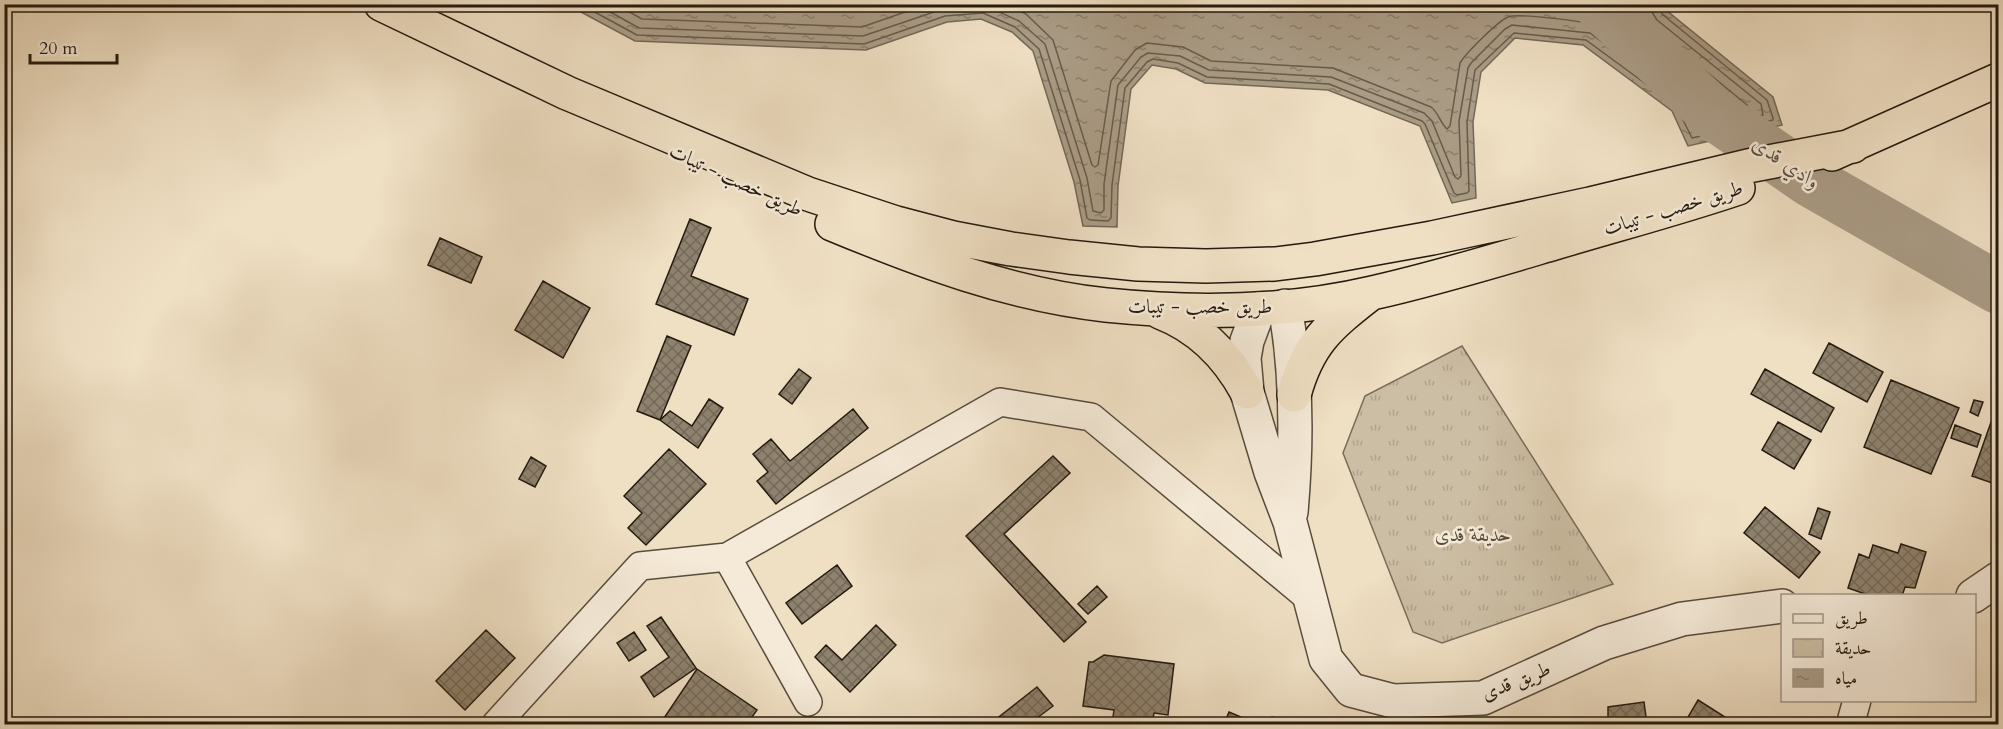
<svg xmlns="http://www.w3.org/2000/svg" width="2003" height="729" viewBox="0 0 2003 729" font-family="Cardo,Amiri,serif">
<defs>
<pattern id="park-tufts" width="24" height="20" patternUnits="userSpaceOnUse" patternTransform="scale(1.5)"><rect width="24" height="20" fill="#ccbea4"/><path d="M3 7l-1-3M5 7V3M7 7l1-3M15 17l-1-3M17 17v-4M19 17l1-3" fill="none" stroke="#afa38c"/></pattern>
<pattern id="water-ripples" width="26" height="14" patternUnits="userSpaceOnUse" patternTransform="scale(1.5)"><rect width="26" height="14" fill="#aa9c86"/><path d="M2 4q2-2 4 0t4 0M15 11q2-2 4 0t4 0" fill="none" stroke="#8a7e6c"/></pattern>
<pattern id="building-cross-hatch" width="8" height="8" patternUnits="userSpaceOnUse" patternTransform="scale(1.5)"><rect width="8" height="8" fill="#8e816d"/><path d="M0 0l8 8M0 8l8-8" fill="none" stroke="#746958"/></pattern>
</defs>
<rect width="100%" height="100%" fill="#efdfc3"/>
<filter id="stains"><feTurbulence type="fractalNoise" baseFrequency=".00333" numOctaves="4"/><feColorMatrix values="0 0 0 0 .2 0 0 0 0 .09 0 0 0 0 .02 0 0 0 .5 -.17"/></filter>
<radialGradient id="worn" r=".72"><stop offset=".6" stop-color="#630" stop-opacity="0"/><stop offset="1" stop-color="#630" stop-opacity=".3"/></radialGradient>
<path fill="url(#park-tufts)" stroke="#786c5a" stroke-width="1.5" d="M1462,346L1613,584L1442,643L1413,632L1343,453L1365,396Z"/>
<path fill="url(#water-ripples)" stroke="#746856" stroke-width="1.5" d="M568,5H1663L1666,10L1773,97L1782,125L1688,146L1672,111L1583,45L1515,38L1481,72L1473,122L1476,198L1452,203L1420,126L1328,90L1205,83L1176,69L1152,65L1131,89L1118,186L1117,227L1083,226L1074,182L1033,51L1012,32L981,19L947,22L866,50L635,41Z"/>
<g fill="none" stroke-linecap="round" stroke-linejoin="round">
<path stroke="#675c4a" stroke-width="1.5" d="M580,4L637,35L864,44L945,16L983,13L1015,27L1039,49L1080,180L1087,218L1090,220L1108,221L1111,218L1112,185L1125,88L1147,62L1153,59L1178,63L1207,77L1329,84L1422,121L1425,124L1454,193L1457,195L1467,193L1469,191L1467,122L1475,70L1514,33L1586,40L1676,106L1692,138L1773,120V118L1767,100L1662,14L1659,4
M596,4L639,28L863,36L943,9L980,5L986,6L1019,21L1045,44L1087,178L1093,211L1101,213L1104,210V184L1118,85L1141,57L1148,53L1180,56L1209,70L1331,77L1424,113L1432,121L1455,177L1458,179L1461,176L1459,121L1468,68L1471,63L1505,29L1512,25L1590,33L1680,100L1697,130L1763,115L1761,104L1657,20L1652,12L1651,4
M615,4L642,19L862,27L928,4
M1005,4L1026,14L1053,40L1092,165L1095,167L1098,165L1111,81L1135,50L1147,43L1183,47L1211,61L1333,68L1431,107C1439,113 1440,123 1447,129L1450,126L1460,63C1466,53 1498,21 1508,17C1518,13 1586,21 1596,26L1686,93L1701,119L1747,109V105L1651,26L1644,16L1642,4"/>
<path stroke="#aa9c86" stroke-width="52" d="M1599,4L1716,116L1812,182L1998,288"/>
</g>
<path fill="url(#building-cross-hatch)" stroke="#241b0f" stroke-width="1.5" d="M690,219L711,228L691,276L748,299L734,335L656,304Z
M440,238L482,257L471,283L428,265Z
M543,281L590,308L563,358L515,330Z
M667,336L691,346L660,420L637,411Z
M1829,343L1883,372L1867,402L1813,373Z
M799,369L811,378L792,404L779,394Z
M1765,369L1834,408L1821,432L1751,394Z
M1891,380L1959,408L1931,474L1864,447Z
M709,399L723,408L698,448L660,420L670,411L692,426Z
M1974,400L1983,402L1978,416L1970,412Z
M853,409L868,428L776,504L757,481L768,472L753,454L771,439L790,461Z
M1995,411L1998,413V485L1972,476Z
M1778,422L1811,440L1794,469L1762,450Z
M1955,425L1981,435L1977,447L1951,438Z
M669,449L706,484L646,545L628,528L642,513L624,496Z
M1053,456L1070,473L1004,534L1086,622L1064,642L966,536Z
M531,457L546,466L535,487L519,479Z
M1765,507L1820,552L1799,578L1744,533Z
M1818,508L1830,512L1821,539L1809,534Z
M1901,544L1926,552L1915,588L1905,587L1902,596H1871L1848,588L1859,554L1869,558L1873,545L1898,553Z
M837,565L852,586L802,624L786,603Z
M1097,586L1107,597L1088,614L1078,604Z
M661,617L696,668L654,697L641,677L669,657L647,626Z
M876,625L896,645L850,692L815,657L826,645L842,660Z
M486,630L515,658L465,710L436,681Z
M634,632L646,650L629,661L617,643Z
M1104,655L1174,664L1168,715L1154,713L1152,724H1112L1114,710L1083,706L1089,662H1093Z
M697,669L757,710L747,724H660Z
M1037,687L1053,706L1029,724H998L995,720Z
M1698,700L1736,724H1684Z
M1644,702L1647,724H1608V707Z
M1229,712L1257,724H1224Z
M1272,717L1285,722L1284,724H1268Z"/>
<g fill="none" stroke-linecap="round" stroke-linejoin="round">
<g stroke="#574c3c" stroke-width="30">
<path id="minor" d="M727,557L808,702
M496,724L640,566L727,557L1000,402L1091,417L1310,599
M1853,724L1852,718L1857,700"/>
</g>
<g stroke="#574c3c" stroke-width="36">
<path id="tertiary" d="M1285,306C1297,373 1297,444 1291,512
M1259,309L1247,341L1244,358L1247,392L1271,472L1290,522L1326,659L1351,690L1393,701L1483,698L1604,643L1682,619L1782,606
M1973,596L1998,579"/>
</g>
<g stroke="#241b0f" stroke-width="36">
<path id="trunk" d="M381,4L567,93L808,194L896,223L953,238L1011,249L1069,257L1138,264L1206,266L1275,264L1315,259L1432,238L1590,204L1748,166L1853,146
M1832,154L1998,80
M832,224C919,260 1011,295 1106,305C1194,314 1286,313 1372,293C1435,279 1497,260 1558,242C1618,224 1679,208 1738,188
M1160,312C1199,327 1227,355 1247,392
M1294,395C1308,343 1329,326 1370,294"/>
</g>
<use href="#minor" stroke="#f5ead8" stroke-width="27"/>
<use href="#tertiary" stroke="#f5ead8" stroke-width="33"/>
<use href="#trunk" stroke="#efdfc3" stroke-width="33"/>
</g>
<g text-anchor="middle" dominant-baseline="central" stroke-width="5" stroke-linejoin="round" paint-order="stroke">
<g font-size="20" fill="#241b0f" stroke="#f5ead8">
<text transform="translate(736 180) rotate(25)">طريق خصب - تيبات</text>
<text transform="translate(1673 208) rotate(-17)">طريق خصب - تيبات</text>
<text x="1200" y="306">طريق خصب - تيبات</text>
<text transform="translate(1516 681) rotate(-22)">طريق قدى</text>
</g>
<g font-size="20" font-style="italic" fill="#564c3c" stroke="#f5ead8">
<text x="1473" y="534">حديقة قدى</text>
</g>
<g font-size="21" font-style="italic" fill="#5a4f3f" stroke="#f5ead8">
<text transform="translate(1786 163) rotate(34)">وادي قدى</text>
</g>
</g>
<rect width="2003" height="729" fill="none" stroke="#efdfc3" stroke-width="24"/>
<rect x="6" y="6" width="1991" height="717" fill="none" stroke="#241b0f" stroke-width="3"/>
<rect x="12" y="12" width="1979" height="705" fill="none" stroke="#241b0f" stroke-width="1.5"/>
<rect x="1781" y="594" width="195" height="108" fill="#f5ead8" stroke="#a19788" stroke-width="1.5"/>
<rect x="1793" y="614" width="30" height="9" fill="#f5ead8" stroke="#a19788" stroke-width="1.5"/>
<text x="1835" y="624" font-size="18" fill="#241b0f">طريق</text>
<rect x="1793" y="639" width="30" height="18" fill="url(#park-tufts)" stroke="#a19788" stroke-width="1.5"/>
<text x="1835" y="654" font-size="18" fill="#241b0f">حديقة</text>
<rect x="1793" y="669" width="30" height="18" fill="url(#water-ripples)" stroke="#a19788" stroke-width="1.5"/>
<text x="1835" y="684" font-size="18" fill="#241b0f">مياه</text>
<path d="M30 54v9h87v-9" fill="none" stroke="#241b0f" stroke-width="3"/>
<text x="39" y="54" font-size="18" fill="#241b0f" stroke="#f5ead8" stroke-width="4.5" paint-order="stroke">20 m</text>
<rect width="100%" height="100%" filter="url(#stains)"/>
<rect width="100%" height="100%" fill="url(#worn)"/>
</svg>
